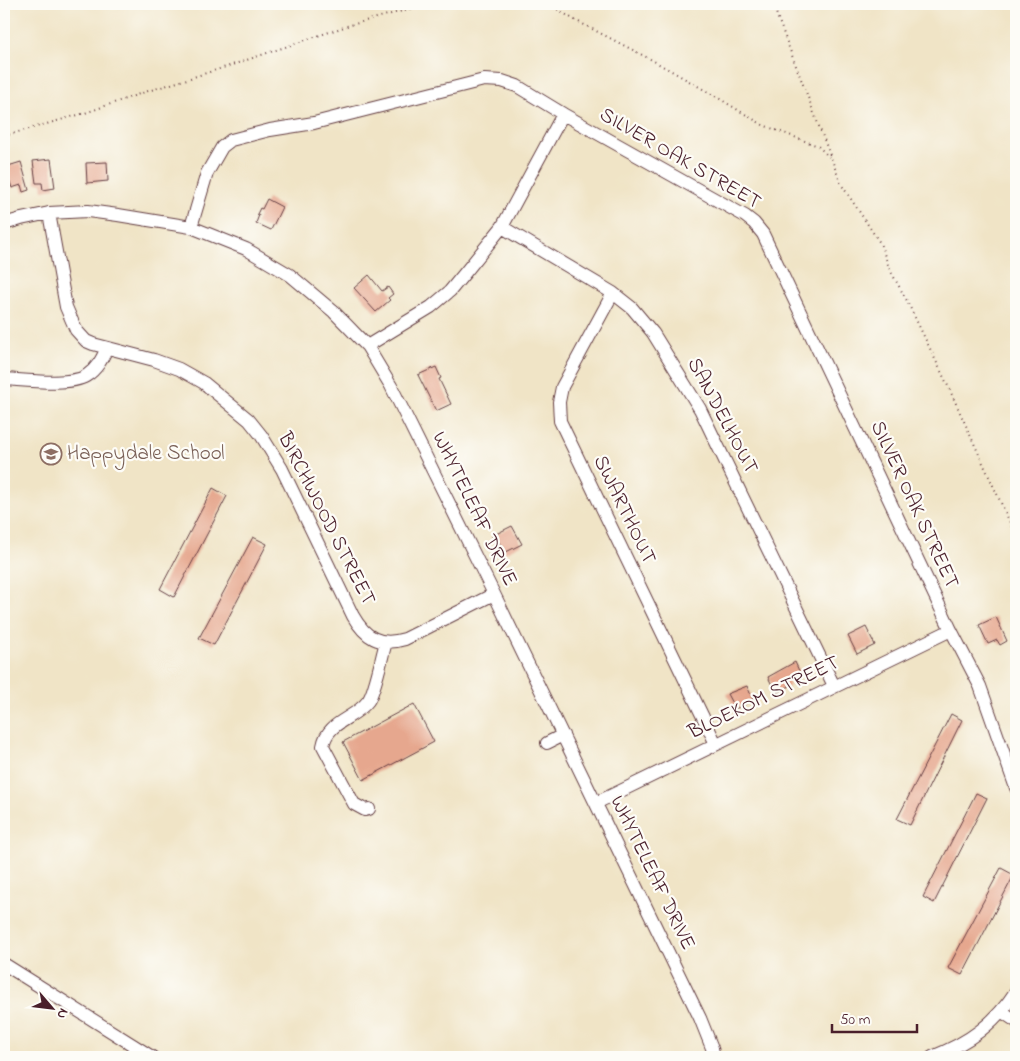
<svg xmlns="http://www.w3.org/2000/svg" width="1020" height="1061" viewBox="0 0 1020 1061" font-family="'Indie Flower',sans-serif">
<rect width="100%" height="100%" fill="#fdfcf7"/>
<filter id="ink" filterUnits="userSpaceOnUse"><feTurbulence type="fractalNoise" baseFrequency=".02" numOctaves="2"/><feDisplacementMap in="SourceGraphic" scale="10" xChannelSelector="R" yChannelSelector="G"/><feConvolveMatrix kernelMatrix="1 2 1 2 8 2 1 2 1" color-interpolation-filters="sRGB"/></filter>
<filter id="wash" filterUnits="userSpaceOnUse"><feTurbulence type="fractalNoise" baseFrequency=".0096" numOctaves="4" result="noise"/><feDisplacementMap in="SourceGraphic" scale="20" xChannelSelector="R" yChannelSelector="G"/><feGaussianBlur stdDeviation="1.12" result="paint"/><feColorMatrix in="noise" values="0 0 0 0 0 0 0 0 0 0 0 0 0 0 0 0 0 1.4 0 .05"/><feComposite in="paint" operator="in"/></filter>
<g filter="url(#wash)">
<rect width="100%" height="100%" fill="#f0e4c6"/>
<g id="blocks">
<path fill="#e6a78e" d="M51,159L55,188L43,190L42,183H36L33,161Z
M21,162L29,190L23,192L21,185L12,188L5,167Z
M107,162L108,181L87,183L86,163Z
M267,199L282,207L271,230L256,223L259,215L257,214L260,208L262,209Z
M369,275L382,291L388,287L393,294L388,298L390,300L376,312L354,288Z
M436,367L441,378L439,379L451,404L436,411L418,375Z
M213,488L227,496L174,597L160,589Z
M512,526L522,544L504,553L499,542L495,544L492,536Z
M253,537L267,544L214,645L199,638Z
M996,617L1007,641L1000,645L997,640L988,644L979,625Z
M866,627L875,645L857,654L848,636Z
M795,662L800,673L787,679L790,686L776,693L768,677Z
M747,686L753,700L735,709L727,694Z
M414,704L434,742L363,780L343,742Z
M951,714L962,720L910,825L897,819Z
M976,793L987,798L934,903L923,897Z
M1001,868L1014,875L962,975L948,968Z"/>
</g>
</g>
<g filter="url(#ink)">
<use href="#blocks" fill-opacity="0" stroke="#633d42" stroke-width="1"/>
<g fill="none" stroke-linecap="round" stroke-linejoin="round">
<g stroke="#633d42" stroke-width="14">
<path id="minor" d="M49,213L66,307L76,330L86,341L93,344L154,360L179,369L204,383L249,420L261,435L282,469L353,616C365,637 379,647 405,639L494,594
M4,224L21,219L49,213L88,211L118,215L191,227L246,249L290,275L334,312L367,346L391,386L494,594L700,1018L712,1048L714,1057
M191,227L207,173L222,147L231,140L270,130L314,123L484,80L502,81L517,86L563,114L745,216L754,223L763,234L951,630L980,686L1016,788
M502,227L613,293L632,308L653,333L700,409L834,686
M613,293L562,387L559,402L560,421L716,744
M367,346L431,307L450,291L464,274L502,227L563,114
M4,379C24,380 70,386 86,376C97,369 102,359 107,348
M547,743L563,735
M596,803L951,630
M369,809L365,810L354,804L323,746C327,721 355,719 368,701C375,692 382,655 386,642
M4,964L152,1057
M1001,1011L1016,1021
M932,1057C968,1043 995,1024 1016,991"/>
</g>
<path stroke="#633d42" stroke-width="2" stroke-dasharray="1 4" stroke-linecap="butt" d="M549,4L573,19L652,60L710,93L763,125L818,146L829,157
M774,4L777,16L841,184L880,243L890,270L906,299L948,386L1016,536
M4,136L85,113L145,92L229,66L347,26L428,4"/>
<use href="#minor" stroke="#fff" stroke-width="12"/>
</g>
</g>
<defs>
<g id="school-ring" transform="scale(1.125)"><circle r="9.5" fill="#fdfcf7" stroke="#8d6e63" stroke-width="1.5"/><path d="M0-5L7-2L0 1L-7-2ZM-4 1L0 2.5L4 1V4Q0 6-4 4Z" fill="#8d6e63"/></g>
</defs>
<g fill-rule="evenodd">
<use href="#school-ring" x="51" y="454"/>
</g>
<g text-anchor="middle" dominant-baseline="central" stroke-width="4.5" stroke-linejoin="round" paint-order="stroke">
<g font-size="21" fill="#4a1f2b" stroke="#fdfcf7">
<text transform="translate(680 159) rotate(30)">SILVER OAK STREET</text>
<text transform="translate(722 416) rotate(62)">SANDELHOUT</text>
<text transform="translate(914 505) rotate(65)">SILVER OAK STREET</text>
<text transform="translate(474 509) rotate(64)">WHYTELEAF DRIVE</text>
<text transform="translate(624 510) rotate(64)">SWARTHOUT</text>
<text transform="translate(326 519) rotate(63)">BIRCHWOOD STREET</text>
<text transform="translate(764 698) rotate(-26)">BLOEKOM STREET</text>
<text transform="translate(652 873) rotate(64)">WHYTELEAF DRIVE</text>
</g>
<g font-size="21" fill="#785e54" stroke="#fdfcf7" text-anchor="start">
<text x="67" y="454">Happydale School</text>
</g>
</g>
<rect width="1020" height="1061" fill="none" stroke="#fdfcf7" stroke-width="20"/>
<g transform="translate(52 1008) rotate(118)" stroke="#fdfcf7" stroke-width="4" paint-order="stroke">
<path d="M0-4L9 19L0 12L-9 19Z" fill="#4a1f2b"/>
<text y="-8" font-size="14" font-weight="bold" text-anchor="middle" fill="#4a1f2b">N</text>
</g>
<path d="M832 1024v8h85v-8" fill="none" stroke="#4a1f2b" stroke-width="2.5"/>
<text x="840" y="1024" font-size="15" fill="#4a1f2b" stroke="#fdfcf7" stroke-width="4" paint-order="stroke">50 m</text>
</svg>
